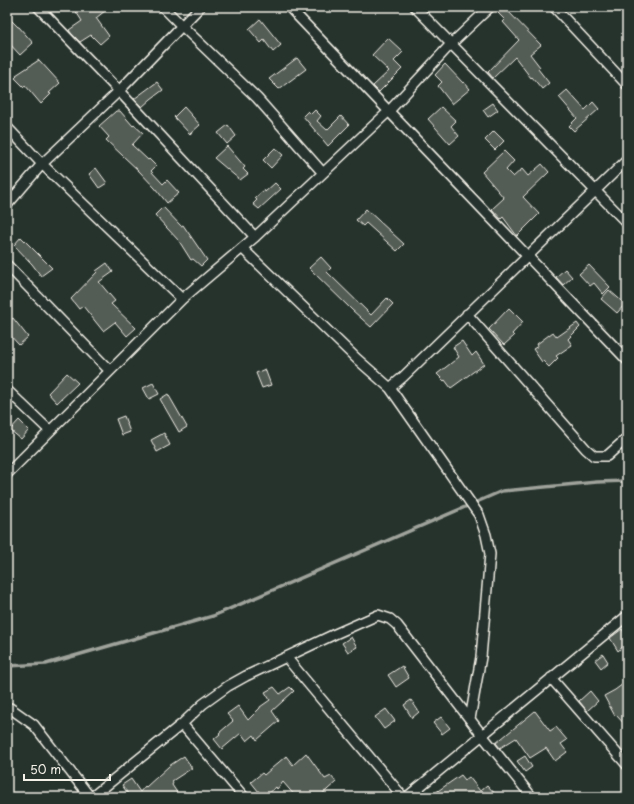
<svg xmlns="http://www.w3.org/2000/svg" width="634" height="804" viewBox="0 0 634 804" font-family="'Playpen Sans',sans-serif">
<rect width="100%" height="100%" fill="#26332d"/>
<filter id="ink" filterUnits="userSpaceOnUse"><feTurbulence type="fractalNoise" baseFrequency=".025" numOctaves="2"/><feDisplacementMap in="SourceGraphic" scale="8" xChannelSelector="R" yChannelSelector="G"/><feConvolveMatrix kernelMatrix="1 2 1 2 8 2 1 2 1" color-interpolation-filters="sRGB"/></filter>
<g filter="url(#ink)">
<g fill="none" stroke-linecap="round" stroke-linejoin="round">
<path stroke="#9fa39b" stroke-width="3.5" d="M7,666L46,664L213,616L502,491L597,482L627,481"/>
</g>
<path fill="#525c55" stroke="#f4f1e8" d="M73,7H110L96,18L109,36L100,44L91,35L80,42L71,33L69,30L82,21Z
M504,7L541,45L530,54L540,67L538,69L549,83L542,89L532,77L531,78L515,57L493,78L488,72L519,40L503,22L505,20L498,13Z
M7,16L18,27H19L33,43L20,55L7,41Z
M260,19L281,45L273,52L264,40L261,43L249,29Z
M388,38L403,52L394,61L402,69L379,92L373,86L389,71L372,55Z
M297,58L306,69L279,89L269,79Z
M39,60L60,83L49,93L51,94L41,104L25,85L24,87L15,78L17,76L16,75Z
M445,64L463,83L464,82L470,89L452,104L438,86L442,82L435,75Z
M157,82L163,90L151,99L142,107L134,99Z
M567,90L585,110L593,102L599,109L574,131L569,126L577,118L559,97Z
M493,103L498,110L488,117L483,110Z
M184,107L200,125L190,134L174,117Z
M441,107L456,121L451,126L459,136L450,144L428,119Z
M315,110L321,116L317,121L327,130L341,116L349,125L328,146L303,116L308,111L311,114Z
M116,111H120L133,126L134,125L143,133L132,145L148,160L149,159L156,166L151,171L163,184L167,180L179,193L167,203L155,188L139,171L106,140L109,137L99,126Z
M228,125L236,136L227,144L218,133Z
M494,131L504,141L495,150L485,140Z
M227,146L245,167L243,169L248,174L240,180L214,158Z
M275,148L283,155L271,168L263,160Z
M504,151L514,161L506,170L513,177L522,169L528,176L542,164L549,172L523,197L539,214L517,236L503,217L501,219L492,209L504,198L482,172Z
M96,168L107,183L99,188L89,174Z
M275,183L281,189L259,209L253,204L257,200L255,198L264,190L265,192Z
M163,207L181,226L183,225L207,260L201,266L193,259L191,260L179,241L155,215Z
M366,209L404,244L397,251L366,223L363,226L356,220Z
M21,237L52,268L41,276L32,264L14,245Z
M321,257L331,268L327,272L371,315L387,298L393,304L371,327L352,310L309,268Z
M107,263L113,272L99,282L115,301L111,304L136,328L127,336L115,322L103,331L83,306L79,309L71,299L97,272L96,271Z
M589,265L610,287L603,294L594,283L590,286L579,274Z
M565,269L572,277L563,285L556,277Z
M609,290L625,304L617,313L601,299Z
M509,308L523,322L512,334L514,336L504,345L489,329Z
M13,318L28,337L19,345L7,332V322Z
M577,323L580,327L568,339L572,345L556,356L558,358L549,367L543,361L542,362L533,349L538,346L537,344L553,332L557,337Z
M462,341L472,356L476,352L484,364L451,388L445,380L444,381L437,374L459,357L453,347Z
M265,369L271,385L262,388L256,373Z
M67,373L78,383L57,403L48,393Z
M153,383L159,394L149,399L143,388Z
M168,394L187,427L179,432L160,399Z
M124,416L130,432L122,435L116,419Z
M19,420L29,430L21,439L10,430Z
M164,433L170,445L157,452L151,440Z
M622,629L627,637V643L618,651L610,638Z
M351,637L357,647L348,652L342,643Z
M603,654L608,662L601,668L595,660Z
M402,666L409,678L396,687L388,675Z
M627,681V727L616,715L615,716L604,696L615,690Z
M274,687L280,694L290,687L294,691L272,711L279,721L257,740L254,735L247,741L241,733L222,749L214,739L220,734L219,733L233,721L227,714L238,706L248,720L260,708V707L270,700L265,692Z
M590,691L598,701L587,711L579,701Z
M411,700L419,712L412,718L404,705Z
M386,709L395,721L384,729L375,717Z
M535,711L550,731L556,727L567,740L561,744L567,752L555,761L546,748L530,758L516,738L500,748L496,743Z
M441,717L450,728L442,734L433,723Z
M306,753L325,779L331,776L336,782L319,797H296L283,782L277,789L276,787L265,797H263L251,782L262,773L264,775L286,756L293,765Z
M184,756L192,768L172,781L173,783L172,785L180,797H130L122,785L131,779L140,792L145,786L146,787L169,766Z
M525,756L532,767L525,772L517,761Z
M461,775L465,780L469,777L480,791L487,785L498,797H429Z"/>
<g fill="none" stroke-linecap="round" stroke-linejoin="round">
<g stroke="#f4f1e8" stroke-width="12">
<path id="street" d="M38,7L119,91L255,237
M163,7L182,26L257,98L323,173
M289,7C402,124 514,243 627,360
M415,7L627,223
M554,7L627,85
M7,127L42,164L182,299
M7,205L42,164L119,91L200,7
M242,248L357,359L390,388L479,515L486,535L490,554L481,657L470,719
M7,265L110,371
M467,314L586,449L594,456H607L627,438
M390,388L403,377L627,160
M7,390L50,431
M7,474L182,299L255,237L389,111L451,44L490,7
M286,657L403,797
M551,678L627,765
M7,708H10L34,725L90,797
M182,724L244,797
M92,797L182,724L203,704L228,686L246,676L335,634L378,615L390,619L397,625L482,735L532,797
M407,797L627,616"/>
</g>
<use href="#street" stroke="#26332d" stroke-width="9"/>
</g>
</g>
<rect width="634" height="804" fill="none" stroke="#26332d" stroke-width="24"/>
<rect x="12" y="12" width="610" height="780" fill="none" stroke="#f4f1e8" stroke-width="1.5" filter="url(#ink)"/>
<path d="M24 774v6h86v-6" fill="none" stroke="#f4f1e8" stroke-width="2"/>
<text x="30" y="774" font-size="12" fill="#f4f1e8" stroke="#26332d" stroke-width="3" paint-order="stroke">50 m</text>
</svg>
